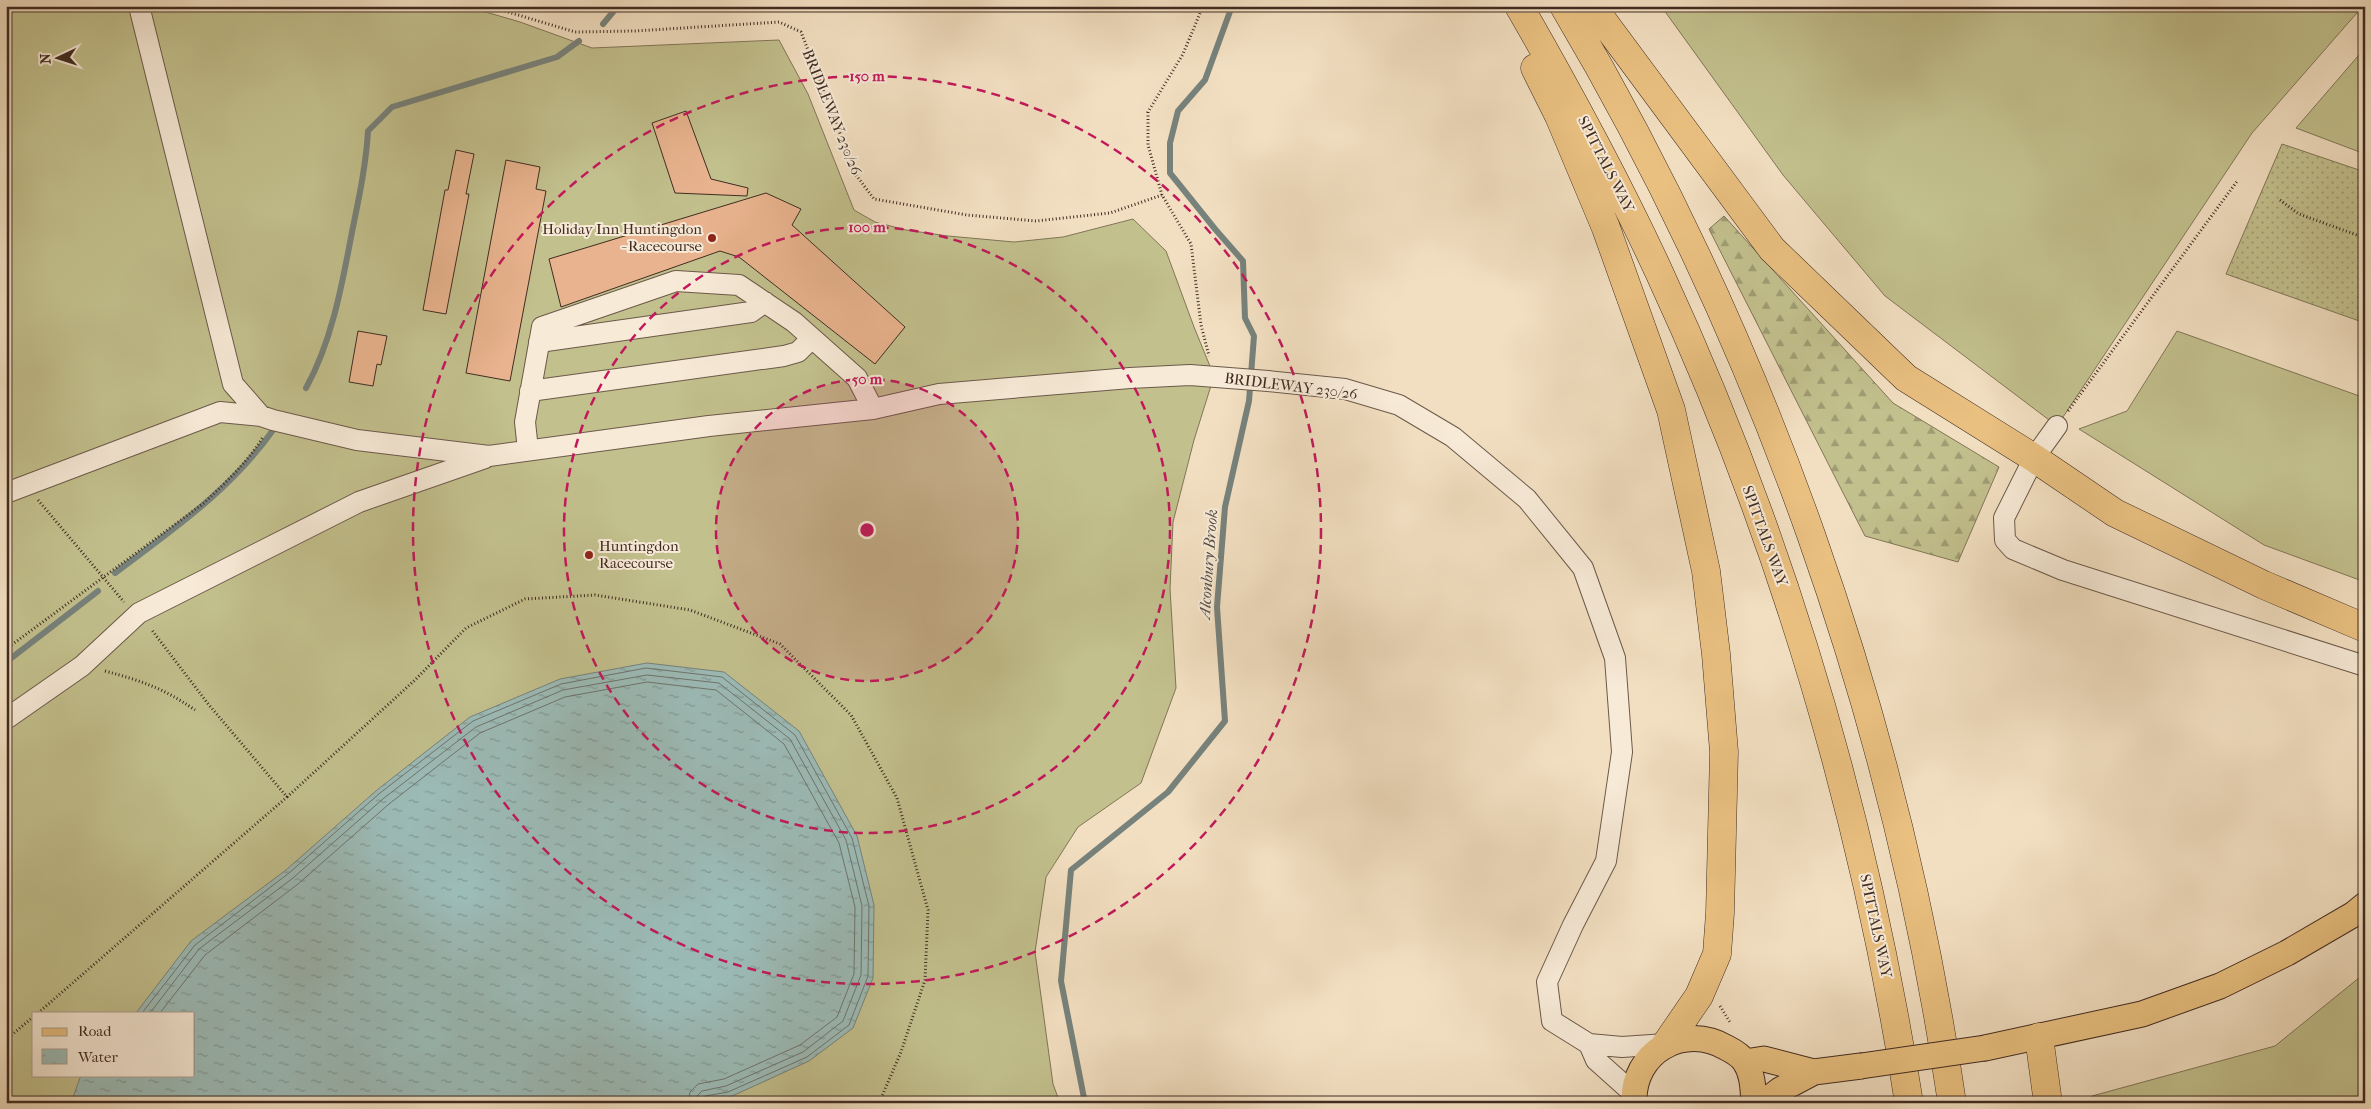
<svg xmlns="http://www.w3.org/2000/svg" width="2371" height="1109" viewBox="0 0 2371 1109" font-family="'IM FELL French Canon',serif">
<defs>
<pattern id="forest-firs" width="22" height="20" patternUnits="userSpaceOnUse" patternTransform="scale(1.25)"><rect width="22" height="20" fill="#c2c08d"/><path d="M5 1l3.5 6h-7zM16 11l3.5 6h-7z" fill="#9f9c73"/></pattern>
<pattern id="garden-dots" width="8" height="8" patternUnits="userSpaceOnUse" patternTransform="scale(1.25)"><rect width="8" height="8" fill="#c2c08d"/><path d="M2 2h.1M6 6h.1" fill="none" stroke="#9f9c73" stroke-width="1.8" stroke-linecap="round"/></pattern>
<pattern id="water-ripples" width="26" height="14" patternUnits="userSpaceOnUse" patternTransform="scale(1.25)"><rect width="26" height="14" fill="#9cbcb8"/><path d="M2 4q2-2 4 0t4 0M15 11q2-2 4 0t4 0" fill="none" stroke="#819995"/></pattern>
</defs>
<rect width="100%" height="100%" fill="#f2dfc1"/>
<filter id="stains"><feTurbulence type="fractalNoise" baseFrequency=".004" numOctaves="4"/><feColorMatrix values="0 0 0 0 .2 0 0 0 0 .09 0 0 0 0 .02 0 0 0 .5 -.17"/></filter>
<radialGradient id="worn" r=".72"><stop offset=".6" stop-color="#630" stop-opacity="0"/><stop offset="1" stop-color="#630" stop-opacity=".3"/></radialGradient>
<path fill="#c2c08d" stroke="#817658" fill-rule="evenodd" d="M6,6H465L520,22L592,48L779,40L808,94L854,210L875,222L906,230L948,236L1014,242L1063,237L1133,219L1166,251L1194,327L1214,376L1194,440L1173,522L1170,589L1176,688L1141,783L1078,827L1046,877L1035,952L1053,1084L1060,1103H6ZM34,1013H194V1075H34Z
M1661,6H2363L2252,133L2057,426L1885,296L1783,175Z
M2365,48V154L2296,128Z
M2177,331L2365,398V582L2264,545L2079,429L2127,411Z
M2365,973V1103H2092V1096L2275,1046Z"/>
<path fill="url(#forest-firs)" stroke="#817658" d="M1724,216L1893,403L1999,467L1958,562L1865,536L1709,229Z"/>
<path fill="url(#garden-dots)" stroke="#817658" d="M2282,144L2365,172V323L2226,274Z"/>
<path fill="url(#water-ripples)" stroke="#77827c" d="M647,663L724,672L799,731L857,836L874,905L873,978L853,1028L809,1061L730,1097L691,1103H71L81,1075H194V1013H136L191,941L286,870L377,790L470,717L560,679Z"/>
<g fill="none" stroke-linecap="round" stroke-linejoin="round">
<path stroke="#6e746d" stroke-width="1" d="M142,1013L195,945L289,873L380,793L473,721L561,684L646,668L722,677L795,735L852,838L869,906L868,976L849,1025L807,1057L728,1092L705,1096L702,1103
M150,1013L199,949L293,878L384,798L476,727L563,690L647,675L719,683L790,739L846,840L862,906L861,975L843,1021L803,1052L726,1086L702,1091L697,1096L695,1103
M160,1013L205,955L298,884L389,804L480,733L565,697L647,682L716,690L784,744L839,843L855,907L854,974L837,1017L800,1045L724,1079L698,1084L690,1092L688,1103"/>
<path stroke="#77827c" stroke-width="6" d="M603,24L618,6
M306,388C332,341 342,285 352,232C359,198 366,165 368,131L392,107L557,57L579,41
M115,573C172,530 231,490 273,430
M6,662L98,591
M1085,1103L1061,981L1071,870L1168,792L1225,721L1217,607L1225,507L1249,401L1254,336L1245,318L1243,261L1215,229L1170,173V143L1178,111L1205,80L1232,6"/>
</g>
<path fill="#e8b38e" stroke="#402c22" d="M686,111L711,179L748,188L747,196L675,193L652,123Z
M456,150L474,154L466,194H469L446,314L423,310L445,190H448Z
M506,160L540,167L536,189L546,191L510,381L466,373Z
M766,193L801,209L792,225L905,327L875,364L739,257L720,251L561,307L549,259Z
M358,331L387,336L381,365L377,364L373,386L349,382Z"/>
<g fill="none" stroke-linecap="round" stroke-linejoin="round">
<g stroke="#6c594a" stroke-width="22">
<path id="minor" d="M139,6L233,384L261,416L273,420L357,440L489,456L709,426L873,409L939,394L1130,378L1190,375L1268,381L1345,389L1399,405L1453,437L1527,499L1583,568L1615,658L1622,752L1606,861L1573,925L1547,982L1552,1021L1589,1044L1596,1060L1634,1094
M539,342L751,312L765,302
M530,391L784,356L798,352L812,338
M2057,426L2034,458L2004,518L2005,540L2013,549L2063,570L2365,666
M528,450L525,422L542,327L676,281L739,285L794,322L857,378L873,409
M6,493L220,412L261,416
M6,719L82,666L139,613L359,502L485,458
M1589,1044L1622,1047L1666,1044"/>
</g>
<g stroke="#402c22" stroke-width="27">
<path id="major" d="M1985,1048L2142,1014L2220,986L2287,953L2354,914L2365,905
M1745,1062L1764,1059L1814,1072
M1634,1103C1632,1052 1684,1022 1727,1048C1733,1051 1741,1056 1745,1062C1753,1074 1753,1089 1754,1103
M1763,1103L1780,1090L1814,1072L1861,1066"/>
</g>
<g stroke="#402c22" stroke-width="29">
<path id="highway" d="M1519,6C1569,93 1617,181 1659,272C1781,535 1864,816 1909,1103
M1564,6C1762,340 1896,718 1952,1103
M1592,6L1772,249L1906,378L2034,458L2115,513L2264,585L2365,628
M1535,68L1559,116L1606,228L1671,410L1706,571L1716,654L1724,752L1720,913L1717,954L1699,996L1666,1044
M2039,1037L2048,1103"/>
</g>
<path stroke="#402c22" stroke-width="3" stroke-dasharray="1 2.5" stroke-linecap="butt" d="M488,6L575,32L635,31L779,22L801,32L856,175L874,199L967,215L1036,221L1110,213L1162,195L1191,244L1201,325L1209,356
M1162,195L1148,145V112L1183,54L1203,6
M2280,200L2299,214L2365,238
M2068,411L2238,180
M38,500L124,602
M6,649L204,503C226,482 247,463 263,437
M105,671C142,681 163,688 195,710
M287,797L415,680L466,628L525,599L595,595L690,610L780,644L851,715L897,798L928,910L925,980L901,1052L879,1103
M1720,1006L1731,1024
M38,1013L287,797L209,705L151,629
M6,1040L34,1016"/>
<use href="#minor" stroke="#f7ead7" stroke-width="20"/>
<use href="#major" stroke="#e9c080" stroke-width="25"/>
<use href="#highway" stroke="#e9c080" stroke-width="28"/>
<g stroke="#402c22" stroke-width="27" stroke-linecap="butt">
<path id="major-bridge" d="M1861,1066L1985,1048"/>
</g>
<use href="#major-bridge" stroke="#e9c080" stroke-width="25"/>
</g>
<circle cx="867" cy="530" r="151" fill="#c2185b" fill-opacity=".12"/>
<g fill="none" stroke="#c2185b" stroke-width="2.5" stroke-dasharray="9 6">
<circle cx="867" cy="530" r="151"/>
<circle cx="867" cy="530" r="303"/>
<circle cx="867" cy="530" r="454"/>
</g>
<g fill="#8f2418" stroke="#f7ead7" stroke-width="2">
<circle cx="712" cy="238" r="5"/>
<circle cx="589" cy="555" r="5"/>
</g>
<g text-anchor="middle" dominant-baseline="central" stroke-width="4" stroke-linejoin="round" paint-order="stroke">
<g font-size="15" fill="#402c22" stroke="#f7ead7">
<text transform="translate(832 112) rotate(68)">BRIDLEWAY 230/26</text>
<text transform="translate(1606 164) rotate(63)">SPITTALS WAY</text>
<text transform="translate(1291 386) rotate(7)">BRIDLEWAY 230/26</text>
<text transform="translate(1765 536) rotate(70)">SPITTALS WAY</text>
<text transform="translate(1876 926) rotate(78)">SPITTALS WAY</text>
</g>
<g font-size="15" fill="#402c22" stroke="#f7ead7" text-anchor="end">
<text x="702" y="229">Holiday Inn Huntingdon<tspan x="702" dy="17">- Racecourse</tspan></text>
<text x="599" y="546" text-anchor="start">Huntingdon<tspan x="599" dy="17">Racecourse</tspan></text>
</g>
<g font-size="16" font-style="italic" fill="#575048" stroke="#f7ead7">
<text transform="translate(1208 564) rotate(-86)">Alconbury Brook</text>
</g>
</g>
<circle cx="867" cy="530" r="8" fill="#c2185b" stroke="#f7ead7" stroke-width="2.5"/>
<g font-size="15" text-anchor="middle" font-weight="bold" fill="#c2185b" stroke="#f7ead7" stroke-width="4" stroke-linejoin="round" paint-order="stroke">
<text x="867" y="81">150 m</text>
<text x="867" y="232">100 m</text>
<text x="867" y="384">50 m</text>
</g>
<rect width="2371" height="1109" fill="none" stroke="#f2dfc1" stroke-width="25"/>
<rect x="8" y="8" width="2356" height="1094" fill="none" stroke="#402c22" stroke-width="2.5"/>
<rect x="12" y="12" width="2346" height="1084" fill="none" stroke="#402c22"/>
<rect x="32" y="1012" width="162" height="65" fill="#f7ead7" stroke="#ae9e8f"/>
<rect x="42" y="1028" width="25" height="8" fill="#e9c080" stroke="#ae9e8f"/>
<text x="78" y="1036" font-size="15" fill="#402c22">Road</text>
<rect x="42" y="1049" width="25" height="15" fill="url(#water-ripples)" stroke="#ae9e8f"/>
<text x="78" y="1062" font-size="15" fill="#402c22">Water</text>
<g transform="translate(58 58) rotate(266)" stroke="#f7ead7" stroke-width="4" paint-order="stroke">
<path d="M0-4L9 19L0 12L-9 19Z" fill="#402c22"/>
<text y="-8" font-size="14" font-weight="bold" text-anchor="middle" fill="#402c22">N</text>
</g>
<rect width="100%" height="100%" filter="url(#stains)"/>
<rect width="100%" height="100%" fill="url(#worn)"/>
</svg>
